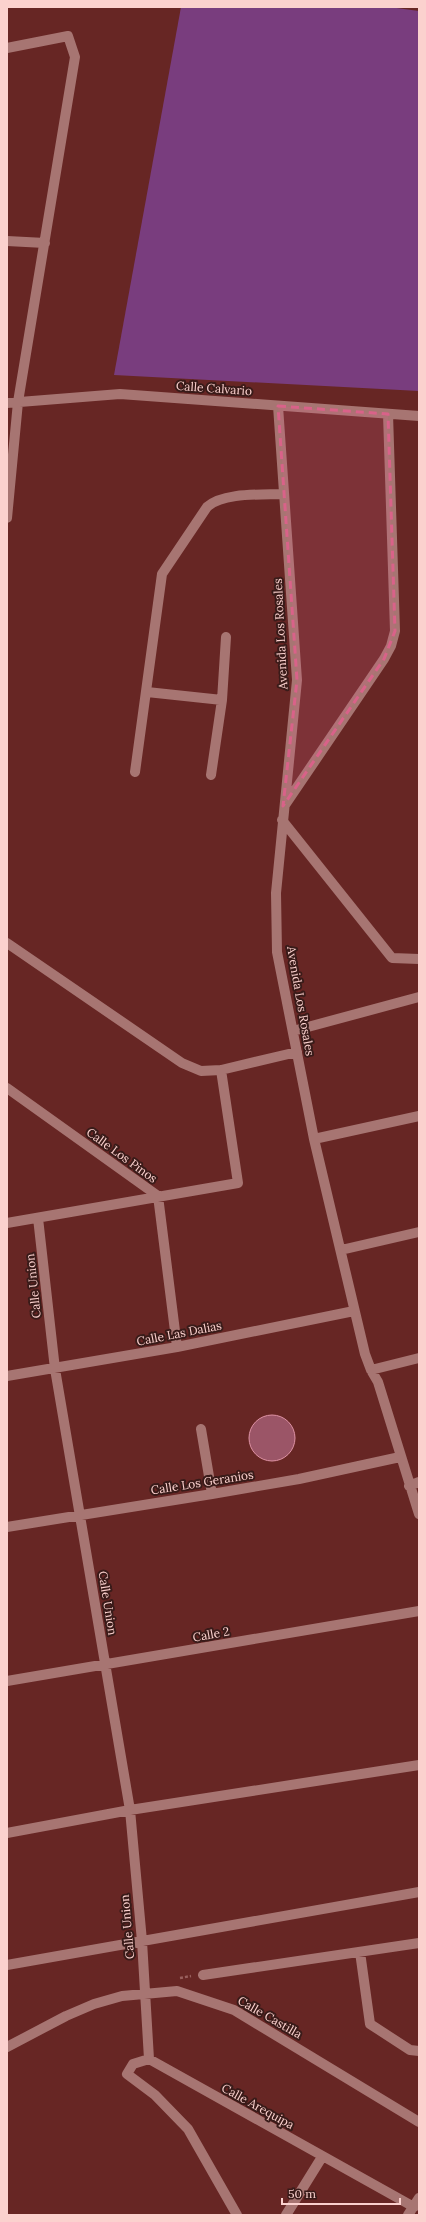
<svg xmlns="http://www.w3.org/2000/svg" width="426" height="2222" viewBox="0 0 426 2222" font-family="Lora,serif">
<rect width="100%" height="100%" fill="#672624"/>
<path fill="#793d7e" d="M181,7H389L419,11V391L114,375Z"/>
<path fill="#9b5567" stroke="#de92a4" d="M249 1438a23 23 0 1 1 46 0a23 23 0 1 1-46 0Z"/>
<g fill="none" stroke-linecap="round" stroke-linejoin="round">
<path stroke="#985f5d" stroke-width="2.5" stroke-dasharray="3 2" stroke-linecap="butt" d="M180,1978L191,1976"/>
<path stroke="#a77572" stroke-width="10" d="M7,48L68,36L75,57L18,402L7,518
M7,241L45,243
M7,403L120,394L419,416
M278,406L297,680L276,893L277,952L314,1139L365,1354L371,1370L378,1382L419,1514
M147,692L222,700
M135,772L162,574L207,507C223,492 263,495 284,494
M211,775L222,700L226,637
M285,805L384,659L391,646L395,631L388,414
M282,820L392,958L419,959
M7,943L182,1063L201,1071L221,1070L297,1052
M293,1031L419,997
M7,1088L158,1196L177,1347
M314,1139L419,1116
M38,1218L55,1369L130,1810L142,1941L149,2059L414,2207
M7,1223L238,1183L221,1070
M341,1250L419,1232
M371,1370L419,1358
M7,1376L177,1347L354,1311
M201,1429L212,1494
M409,1486L419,1482
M7,1527L212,1494L299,1479L400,1457
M7,1681L419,1611
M7,1833L130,1810L419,1765
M360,1952L370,2024L410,2050L419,2051
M7,1965L419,1892
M203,1975L419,1943
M7,2047L66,2016L94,2004L122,1996L177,1991L234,2010L419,2122
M149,2059L133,2064L127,2074L155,2095L188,2129L237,2215
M286,2215L322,2157
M408,2215L419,2198"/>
</g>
<path fill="#d96289" fill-opacity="0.2" stroke="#d96289" stroke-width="3" stroke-dasharray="8 5" stroke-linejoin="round" d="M278,406L388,414L395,631L384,659L283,806L297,680Z"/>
<g text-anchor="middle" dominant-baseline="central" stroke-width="4" stroke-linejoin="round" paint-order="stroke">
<g font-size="12" fill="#fbd1ce" stroke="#391b19">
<text transform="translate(214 388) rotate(4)">Calle Calvario</text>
<text transform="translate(280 634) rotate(-93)">Avenida Los Rosales</text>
<text transform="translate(301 1001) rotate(80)">Avenida Los Rosales</text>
<text transform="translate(122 1155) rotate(36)">Calle Los Pinos</text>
<text transform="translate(33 1286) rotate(-96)">Calle Union</text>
<text transform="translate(179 1333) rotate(-11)">Calle Las Dalias</text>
<text transform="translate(202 1482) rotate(-9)">Calle Los Geranios</text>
<text transform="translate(108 1603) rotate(81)">Calle Union</text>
<text transform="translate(211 1634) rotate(-10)">Calle 2</text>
<text transform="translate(127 1927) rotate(-95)">Calle Union</text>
<text transform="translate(270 2017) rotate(30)">Calle Castilla</text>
<text transform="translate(258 2106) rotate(29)">Calle Arequipa</text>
</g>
</g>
<rect width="426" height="2222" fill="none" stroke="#fbd1ce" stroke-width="16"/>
<path d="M282 2198v6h118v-6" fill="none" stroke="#fbd1ce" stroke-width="2"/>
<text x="288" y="2198" font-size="12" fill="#fbd1ce" stroke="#391b19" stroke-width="3" paint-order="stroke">50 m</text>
</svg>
